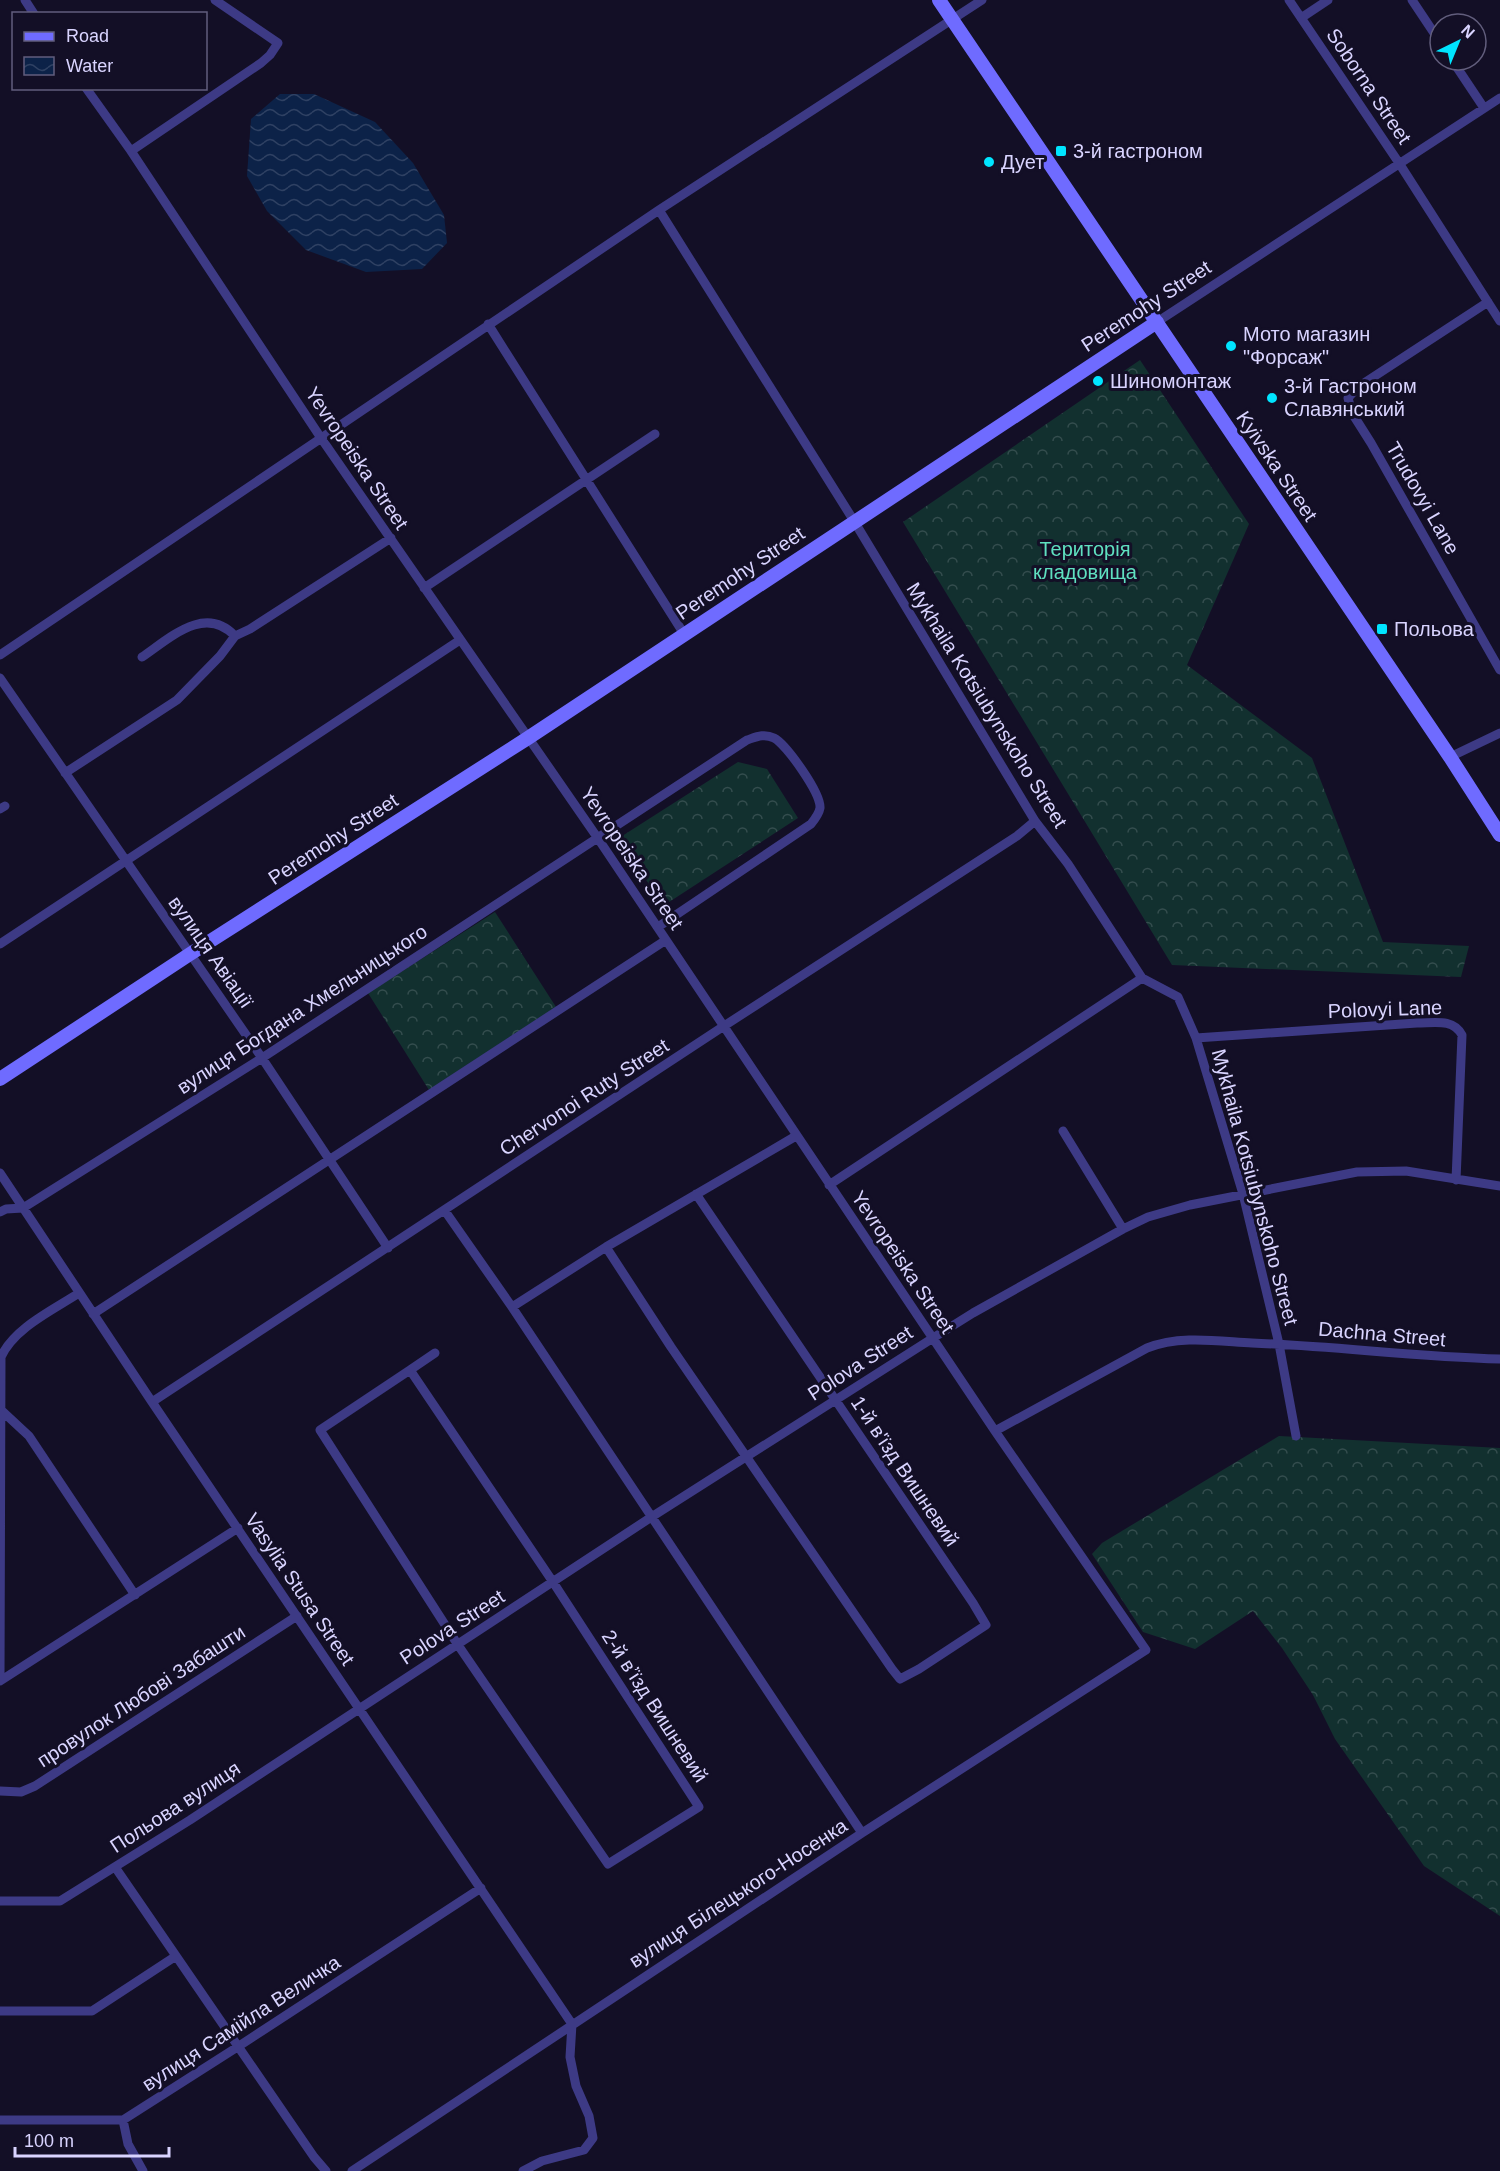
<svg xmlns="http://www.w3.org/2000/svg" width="1500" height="2171" viewBox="0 0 1500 2171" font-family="Helvetica,sans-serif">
<defs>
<pattern id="forest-crowns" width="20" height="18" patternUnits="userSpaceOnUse" patternTransform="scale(1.5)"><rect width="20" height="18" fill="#12302f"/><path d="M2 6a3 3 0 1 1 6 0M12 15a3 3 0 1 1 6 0" fill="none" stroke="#344d4e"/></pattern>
<pattern id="water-waves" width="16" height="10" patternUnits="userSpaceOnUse" patternTransform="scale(1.5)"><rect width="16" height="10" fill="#0c2248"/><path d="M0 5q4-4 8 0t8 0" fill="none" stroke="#2f4163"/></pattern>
</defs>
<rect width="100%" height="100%" fill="#130f26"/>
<path fill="url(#forest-crowns)" d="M1140,360L1249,524L1187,665L1312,758L1383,942L1469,946L1461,977L1172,965L903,522Z
M738,762L767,769L798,818L663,906L619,838Z
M495,912L556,1007L429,1090L368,993Z
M1279,1436L1500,1448V1916L1424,1866L1335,1739L1313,1695L1282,1648L1253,1611L1195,1649L1143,1632L1092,1554L1102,1543Z"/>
<path fill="url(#water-waves)" d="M280,94H314L375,122L413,163L444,215L447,243L422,269L366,272L306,250L267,211L247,176L251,119Z"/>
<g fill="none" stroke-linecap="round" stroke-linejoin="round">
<path stroke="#3d3a85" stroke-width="9" d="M25,0L34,14
M1289,0L1399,163L1500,321
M1412,0L1440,42
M1301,18L1328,0
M1452,60L1484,108
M86,88L131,151L321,438L597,837L995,1431L1146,1650L862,1833L352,2171
M131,151L261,63L270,55L278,43L215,0
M659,210L854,521L1035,821L1068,864L1142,978L1178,997L1196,1038L1243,1194L1279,1344L1296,1436
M1488,302L1358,387L1348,398L1352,413L1371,443L1500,670
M1157,322L1500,98
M488,324L684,634
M424,588L655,434
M0,655L659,210L982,0
M142,657C170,638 205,604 235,636
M0,678L262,1058L388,1248
M1450,757L1500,733
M65,773L177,700L220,656L235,636L250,629L391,538
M0,809L5,806
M0,944L460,640
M1196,1038L1417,1023C1434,1023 1453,1018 1462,1035L1456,1180
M1063,1131L1123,1229
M796,1136L606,1247L512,1307L862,1833
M0,1173L152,1402L572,2024L570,2057L576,2086L589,2116L593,2138L584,2150L542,2161L523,2171
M829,1185L1142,978
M445,1211L512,1307
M0,1212L6,1209L23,1208L262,1058L747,740C756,737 764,733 774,738C786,744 821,793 820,808C819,814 815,819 811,824L658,927
M606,1247L671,1347L892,1669L900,1679L919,1669L986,1625L973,1603L696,1194
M93,1314L666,940
M410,1370L553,1582L699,1807L608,1864L458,1645L320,1430Z
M410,1370L435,1353
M152,1402L724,1026L1017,836L1035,821
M0,1409L29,1436L135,1595
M995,1431L1147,1348C1180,1335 1216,1341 1252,1343C1334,1346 1417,1357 1500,1359
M0,1681L1,1357C14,1328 53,1310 79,1293
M0,1681L238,1528
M0,1791L21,1792L35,1786L297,1616
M115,1867L314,2157L326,2171
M0,1901H60L190,1820L653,1516L933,1338L973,1313L1123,1229L1148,1217L1190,1205L1357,1172L1406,1171L1500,1186
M0,2011H92L176,1956
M0,2120H123L239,2046L481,1888
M123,2120L128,2144L143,2171"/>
<path stroke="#6f6bff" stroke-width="14" d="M939,0L1450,757L1500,835
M0,1079L190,954L528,738L1157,322"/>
</g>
<g fill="#00e5ff" stroke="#130f26" stroke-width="2">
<rect x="1055" y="145" width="12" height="12" rx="3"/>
<circle cx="989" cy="162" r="6"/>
<circle cx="1231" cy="346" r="6"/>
<circle cx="1098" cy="381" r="6"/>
<circle cx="1272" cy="398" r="6"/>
<rect x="1376" y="623" width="12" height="12" rx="3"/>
</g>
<g text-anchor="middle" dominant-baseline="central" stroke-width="6" stroke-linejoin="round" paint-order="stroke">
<g font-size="20" fill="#d9d4ff" stroke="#130f26">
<text transform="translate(1369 86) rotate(56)">Soborna Street</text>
<text transform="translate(1146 306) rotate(-33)">Peremohy Street</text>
<text transform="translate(357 458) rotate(56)">Yevropeiska Street</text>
<text transform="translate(1277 466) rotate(56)">Kyivska Street</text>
<text transform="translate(1423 498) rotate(60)">Trudovyi Lane</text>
<text transform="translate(740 573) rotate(-34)">Peremohy Street</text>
<text transform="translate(987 705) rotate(58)">Mykhaila Kotsiubynskoho Street</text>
<text transform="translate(333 839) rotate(-33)">Peremohy Street</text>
<text transform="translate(632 858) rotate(56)">Yevropeiska Street</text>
<text transform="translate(211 952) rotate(55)">вулиця Авіації</text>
<text transform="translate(302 1009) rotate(-33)">вулиця Богдана Хмельницького</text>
<text transform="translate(1385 1009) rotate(-2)">Polovyi Lane</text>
<text transform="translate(584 1097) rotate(-33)">Chervonoi Ruty Street</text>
<text transform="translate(1255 1187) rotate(75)">Mykhaila Kotsiubynskoho Street</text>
<text transform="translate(903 1262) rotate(56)">Yevropeiska Street</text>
<text transform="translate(1382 1334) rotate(5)">Dachna Street</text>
<text transform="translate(860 1363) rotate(-33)">Polova Street</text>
<text transform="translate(905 1471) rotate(56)">1-й в'їзд Вишневий</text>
<text transform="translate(300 1589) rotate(56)">Vasylia Stusa Street</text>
<text transform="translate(452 1627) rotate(-33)">Polova Street</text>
<text transform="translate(141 1696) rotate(-33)">провулок Любові Забашти</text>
<text transform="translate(655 1706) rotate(57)">2-й вʼїзд Вишневий</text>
<text transform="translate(175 1807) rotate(-33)">Польова вулиця</text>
<text transform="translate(738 1893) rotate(-33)">вулиця Білецького-Носенка</text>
<text transform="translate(241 2023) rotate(-33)">вулиця Самійла Величка</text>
</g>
<g font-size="20" fill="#d9d4ff" stroke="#130f26" text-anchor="start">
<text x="1073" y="151">3-й гастроном</text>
<text x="1001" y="162">Дует</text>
<text x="1243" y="334">Мото магазин<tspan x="1243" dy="23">"Форсаж"</tspan></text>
<text x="1110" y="381">Шиномонтаж</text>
<text x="1284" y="386">3-й Гастроном<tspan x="1284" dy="23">Славянський</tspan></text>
<text x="1394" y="629">Польова</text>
</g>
<g font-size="20" fill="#5fe0c0" stroke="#130f26">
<text x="1085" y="549">Територія<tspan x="1085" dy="23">кладовища</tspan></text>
</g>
</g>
<rect x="12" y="12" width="195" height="78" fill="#130f26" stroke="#625e7d" stroke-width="1.5"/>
<rect x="24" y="32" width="30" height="9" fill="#6f6bff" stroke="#625e7d" stroke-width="1.5"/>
<text x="66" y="42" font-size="18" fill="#d9d4ff">Road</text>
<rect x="24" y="57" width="30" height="18" fill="url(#water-waves)" stroke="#625e7d" stroke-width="1.5"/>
<text x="66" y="72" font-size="18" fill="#d9d4ff">Water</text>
<g transform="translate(1458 42) rotate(43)"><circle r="28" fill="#130f26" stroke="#625e7d" stroke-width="1.5"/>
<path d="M0-4.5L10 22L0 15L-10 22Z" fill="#00e5ff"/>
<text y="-9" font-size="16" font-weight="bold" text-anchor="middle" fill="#d9d4ff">N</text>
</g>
<path d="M15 2147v9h154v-9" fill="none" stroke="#d9d4ff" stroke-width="3"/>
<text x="24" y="2147" font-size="18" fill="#d9d4ff" stroke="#130f26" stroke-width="4.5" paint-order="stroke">100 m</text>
</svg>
